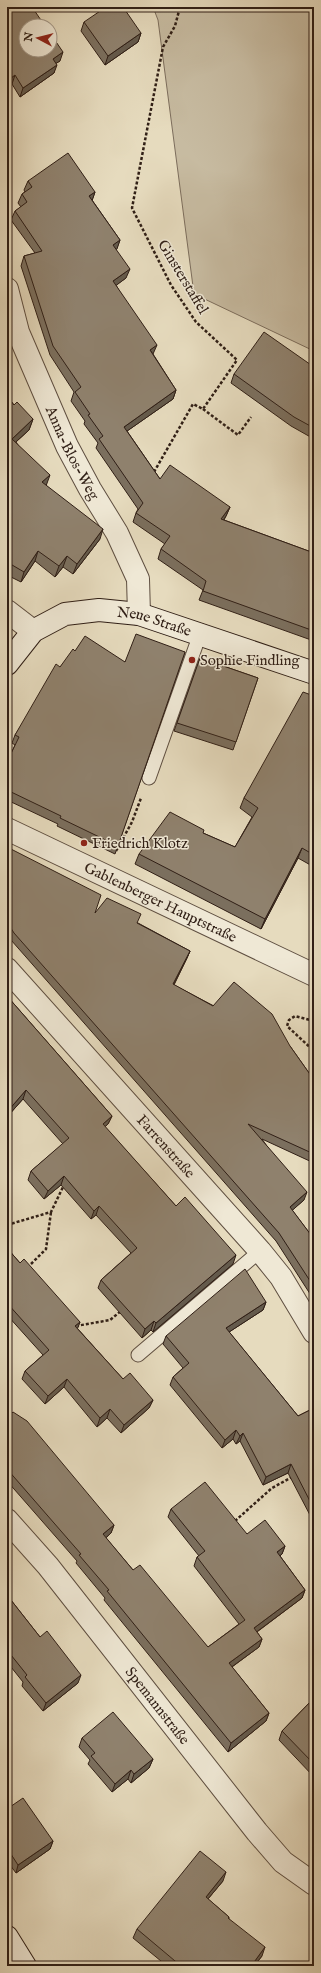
<svg xmlns="http://www.w3.org/2000/svg" width="321" height="1973" viewBox="0 0 321 1973" font-family="'IM FELL English',serif">
<rect width="100%" height="100%" fill="#e6dbbe"/>
<filter id="stains"><feTurbulence type="fractalNoise" baseFrequency=".005" numOctaves="4"/><feColorMatrix values="0 0 0 0 .2 0 0 0 0 .09 0 0 0 0 .02 0 0 0 .5 -.17"/></filter>
<radialGradient id="worn" r=".72"><stop offset=".6" stop-color="#630" stop-opacity="0"/><stop offset="1" stop-color="#630" stop-opacity=".3"/></radialGradient>
<path fill="#c7bba1" stroke="#7c6d5c" d="M153,7H314V351L194,294L158,20Z"/>
<g fill="none" stroke-linecap="round" stroke-linejoin="round">
<g stroke="#5e4e40" stroke-width="15">
<path id="lane" d="M149,778L200,634
M138,1355L260,1251"/>
</g>
<g stroke="#5e4e40" stroke-width="24">
<g id="street">
<path id="s1" d="M7,289L18,332L67,446L90,489L117,533L138,579L139,614"/>
<path d="M7,611L33,631"/>
<path id="s2" d="M7,829L314,975"/>
<path id="s3" d="M7,969L260,1251L281,1277L314,1332"/>
<path id="s4" d="M7,1520L48,1566L257,1832L283,1862L314,1884"/>
</g>
</g>
<g stroke="#301f16" stroke-width="24">
<g id="secondary">
<path id="s5" d="M7,664L33,631L65,614L99,610L139,614L314,673"/>
<path d="M7,1937L25,1966"/>
</g>
</g>
<path stroke="#301f16" stroke-width="2.5" stroke-dasharray="3 2" stroke-linecap="butt" d="M203,409L238,435L251,417
M154,472L193,404L203,409L237,360L196,322L171,285L132,208L163,47L175,26L180,7
M116,851L132,822L141,798
M314,1021L295,1016L289,1020L287,1026L314,1051
M7,1225L51,1212L64,1185
M31,1264L46,1249L51,1212
M76,1326L110,1320L121,1311
M235,1521L272,1488L292,1477"/>
<use href="#lane" stroke="#efe8d5" stroke-width="13"/>
<use href="#street" stroke="#efe8d5" stroke-width="22"/>
<use href="#secondary" stroke="#efe8d5" stroke-width="22"/>
</g>
<path fill="#7b6f5e" stroke="#301f16" d="M7,7L60,61L56,63L54,73L20,97L12,84L7,87Z
M84,22L141,33L138,42L105,65L81,31Z
M28,181L95,192L92,200L120,240L116,250L126,278L116,285L153,354L176,390L173,399L127,431L160,479L230,507L226,516L224,520L314,553V641L199,600L203,590L158,559L161,549L165,544L133,522L136,513L138,509L96,448L98,443L84,424L85,421L71,401L74,392L50,355L21,266L24,256L35,253L11,220L15,211L21,207L18,203L22,194L25,192L24,190Z
M314,367V439L291,426L231,383L234,374Z
M7,396L14,405L33,419L29,430L16,442L46,485L100,539L73,574L63,567L55,577L35,561L21,582L7,575Z
M75,651L125,662L185,652L115,854L57,826L58,824L7,800V762L15,745L12,743L15,735L60,667Z
M200,658L258,678L233,750L174,731Z
M314,696V867L298,858L261,929L135,864L139,854L203,833L235,847L252,817L240,808L244,798Z
M7,847L95,913L138,923L190,951L187,958L174,985L290,1046L314,1080V1163L262,1139L304,1200L292,1210L314,1239V1300L276,1241L11,940L7,934Z
M7,996L112,1116L108,1124L105,1127L176,1206L233,1264L153,1332L151,1330L142,1338L98,1288L101,1280L131,1253L96,1215L91,1219L61,1185L44,1199L28,1180L31,1171L63,1144L23,1099L7,1117Z
M7,1248L20,1263L80,1322L77,1328L123,1379L153,1400L149,1408L121,1433L107,1418L97,1427L64,1387L45,1404L22,1379L25,1371L43,1355L7,1315Z
M266,1302L263,1310L229,1332L298,1416L314,1408V1516L311,1517L288,1473L263,1485L240,1441L236,1444L233,1439L222,1448L170,1385L173,1377L183,1368L163,1344L166,1336Z
M7,1416L114,1525L111,1533L106,1538L133,1570L208,1647L239,1624L194,1566L197,1557L199,1556L168,1517L171,1509L247,1534L285,1546L282,1554L280,1556L305,1590L302,1598L257,1632L262,1639L259,1647L232,1667L269,1713L266,1721L228,1752L104,1600L105,1598L76,1563L77,1561L7,1481Z
M7,1595L40,1637L78,1683L43,1711L22,1686L23,1682L7,1662Z
M314,1698V1777L279,1740L282,1731Z
M82,1738L153,1759L149,1768L131,1783L128,1779L112,1792L88,1764L90,1760L79,1747Z
M7,1809L53,1841L50,1849L16,1873L7,1861Z
M223,1881L208,1899L229,1917V1919L262,1956L254,1966H167L133,1938L137,1929Z"/>
<path fill="#645a4c" stroke="#301f16" d="M141,33L138,42L105,65L108,56Z
M63,52L60,61L50,67L53,59Z
M57,65L54,73L20,97L23,88Z
M15,75L12,84L7,87V81Z
M95,192L92,201L89,196Z
M120,240L117,249L110,254L113,245Z
M130,269L126,278L110,290L113,281Z
M157,345L153,354L150,350Z
M176,390L173,399L120,436L124,427Z
M33,419L29,430L8,449L12,439Z
M50,475L46,486L42,482Z
M230,507L226,516L218,528L221,519Z
M103,529L100,539L73,574L77,564Z
M38,551L35,561L21,582L24,572Z
M67,556L63,567L55,577L59,566Z
M302,848L298,858L261,929L265,919Z
M190,951L187,958L170,992L173,984Z
M26,1090L23,1099L7,1117V1112Z
M112,1116L108,1124L99,1132L103,1124Z
M64,1176L61,1185L44,1199L48,1191Z
M307,1192L304,1200L287,1215L290,1207Z
M99,1206L96,1215L91,1219L94,1211Z
M236,1255L233,1264L153,1332L156,1323Z
M266,1302L263,1310L223,1336L226,1328Z
M154,1321L151,1330L142,1338L145,1329Z
M80,1322L77,1330L75,1326Z
M67,1379L64,1387L45,1404L48,1396Z
M153,1400L149,1408L121,1433L124,1425Z
M110,1409L107,1418L97,1427L100,1418Z
M236,1430L233,1439L222,1448L225,1440Z
M243,1433L240,1441L236,1444L240,1436Z
M291,1464L288,1473L263,1485L266,1477Z
M314,1509V1516L311,1517Z
M114,1525L111,1533L100,1543L103,1534Z
M285,1546L282,1554L274,1561L277,1552Z
M305,1590L302,1598L251,1636L254,1628Z
M262,1639L259,1647L226,1671L229,1663Z
M81,1675L78,1683L43,1711L46,1703Z
M269,1713L266,1721L228,1752L231,1743Z
M153,1759L149,1768L131,1783L134,1774Z
M131,1770L128,1779L112,1792L115,1784Z
M53,1841L50,1849L16,1873L18,1865Z
M226,1872L223,1881L202,1906L206,1897Z
M265,1947L262,1956L254,1966H251Z"/>
<path fill="#8f816d" stroke="#301f16" d="M7,7H32L45,26H26V50H50V33L63,52L53,59L57,65L23,88L15,75L7,81Z
M106,7H123L141,33L108,56L84,22Z
M68,153L95,192L89,196L120,240L113,245L130,269L113,281L157,345L150,350L176,390L124,427L160,479L170,465L230,507L221,519L314,553V631L203,591L206,581L161,549L170,536L136,513L143,503L99,439L103,436L88,415L90,414L75,392L81,387L53,346L24,256L42,251L15,211L27,202L22,194L32,187L28,181Z
M264,332L314,367V428L294,417L234,374Z
M7,396L14,405L17,402L33,419L12,439L50,475L42,482L103,529L77,564L67,556L59,566L38,551L24,572L7,562Z
M136,634L185,652L118,846L60,818L61,816L7,790V762L19,737L15,735L56,664L60,667L73,649L75,651L85,636L125,662Z
M200,658L258,678L236,742L177,723Z
M303,692L314,696V855L302,848L265,919L139,854L170,812L204,830L203,833L235,847L258,808L244,798Z
M7,847L101,895L95,913L107,898L141,914L137,923L190,951L173,984L213,1006L234,982L272,1014L290,1046L314,1080V1154L248,1124L307,1192L290,1207L314,1239V1287L279,1233L14,933L7,922Z
M7,996L112,1116L103,1124L176,1206L185,1197L236,1255L156,1323L154,1321L145,1329L101,1280L137,1248L99,1206L94,1211L64,1176L48,1191L31,1171L69,1138L26,1090L7,1112Z
M7,1248L20,1263L24,1259L80,1322L75,1326L123,1379L130,1373L153,1400L124,1425L110,1409L100,1418L67,1379L48,1396L25,1371L49,1350L7,1303Z
M245,1269L266,1302L226,1328L298,1416L314,1408V1509L291,1464L266,1477L243,1433L240,1436L236,1430L225,1440L173,1377L189,1363L166,1336Z
M13,1412L27,1421L114,1525L103,1534L133,1570L140,1565L208,1647L245,1620L197,1557L205,1551L171,1509L205,1482L247,1534L265,1520L285,1546L277,1552L305,1590L254,1628L262,1639L229,1663L269,1713L231,1743L107,1591L109,1590L79,1555L81,1554L7,1469V1416L8,1417Z
M7,1595L40,1637L47,1631L81,1675L46,1703L25,1677L27,1675L7,1650Z
M314,1698V1764L282,1731Z
M113,1712L153,1759L134,1774L131,1770L115,1784L91,1756L95,1753L82,1738Z
M23,1798L53,1841L18,1865L7,1848V1809Z
M200,1851L226,1872L206,1897L229,1917L228,1918L265,1947L252,1965L254,1966H181L137,1929Z"/>
<g fill="#8f2418" stroke="#efe8d5" stroke-width="1.5">
<circle cx="192" cy="660" r="4"/>
<circle cx="84" cy="843" r="4"/>
</g>
<g text-anchor="middle" dominant-baseline="central" stroke-width="3" stroke-linejoin="round" paint-order="stroke">
<g font-size="15" fill="#301f16" stroke="#efe8d5">
<text transform="translate(183 277) rotate(59)">Ginsterstaffel</text>
<text stroke="none"><textPath href="#s1" startOffset="177">Anna-Blos-Weg</textPath></text>
<text stroke="none"><textPath href="#s5" startOffset="169">Neue Straße</textPath></text>
<text stroke="none"><textPath href="#s2" startOffset="170">Gablenberger Hauptstraße</textPath></text>
<text stroke="none"><textPath href="#s3" startOffset="238">Farrenstraße</textPath></text>
<text stroke="none"><textPath href="#s4" startOffset="239">Spemannstraße</textPath></text>
</g>
<g font-size="15" fill="#301f16" stroke="#efe8d5" text-anchor="start">
<text x="200" y="660">Sophie Findling</text>
<text x="92" y="843">Friedrich Klotz</text>
</g>
</g>
<rect width="321" height="1973" fill="none" stroke="#e6dbbe" stroke-width="24"/>
<rect x="8" y="8" width="305" height="1957" fill="none" stroke="#301f16" stroke-width="2"/>
<rect x="12" y="12" width="297" height="1949" fill="none" stroke="#301f16"/>
<g transform="translate(38 38) rotate(277)"><circle r="19" fill="#efe8d5" stroke="#a39889"/>
<path d="M0-3L7 15L0 10L-7 15Z" fill="#8f2418"/>
<text y="-6" font-size="11" font-weight="bold" text-anchor="middle" fill="#301f16">N</text>
</g>
<rect width="100%" height="100%" filter="url(#stains)"/>
<rect width="100%" height="100%" fill="url(#worn)"/>
</svg>
